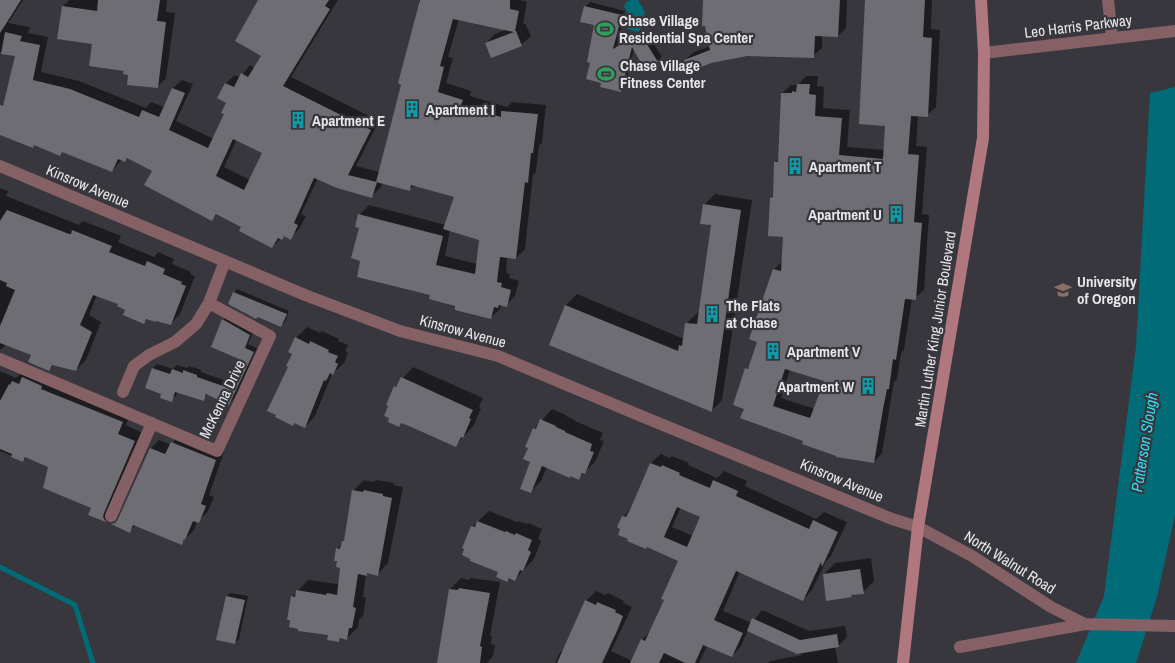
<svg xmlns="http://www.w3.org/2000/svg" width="1175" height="663" viewBox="0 0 1175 663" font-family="'Archivo Narrow',sans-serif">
<rect width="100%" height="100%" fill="#37373d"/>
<path fill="#026b78" d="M630,0H638L645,12L640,30L637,32L627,29L626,27L629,15L624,7L625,3Z
M1175,87V515L1157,597L1136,663H1076L1104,596L1136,346L1150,93Z"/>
<path fill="#0007" fill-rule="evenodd" d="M0,0H23L8,23L30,27L28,33L48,37L41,72L79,81L146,108L151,102L164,107L173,88L182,80L193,84L176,121L214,139L226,114L228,102L226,83L235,75L240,78L250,65L255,68L263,56L259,0H338L291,77L379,121L356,166L379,172L403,84L421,3L419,2V0H519L527,2L523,24L525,23L531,36L521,45L486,43L495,34L508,29L459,19L448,57L453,58L446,83L471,91L470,96L507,107L512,102L546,105L542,143L539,145L536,172L533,175L525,249L516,258L507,257L506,273L510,274L509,278L519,281L515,296L506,305L501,304L500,309L490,318L431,294L362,260L359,215L369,205L446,225L455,197L414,185L409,190L382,182L381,187L372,196L318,178L301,214L306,216L299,229L290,238L285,235L272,247L243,227L218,213L212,220L154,171L128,158L125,161L122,159L112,171L63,151L0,133V121L16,55L0,52ZM237,139L263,152L250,180L224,167ZM450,230L480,239L477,264L445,256Z
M69,0H167L166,12L175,13L166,78L157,87L125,70L94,43L63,6Z
M704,0H847L846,28L838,36L822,35V48L813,56L747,54L685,60L694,52L711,46Z
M867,0H932L931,29L940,30L936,107L927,115H918L916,146L927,147L922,214L929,215L924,290L915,298H912L904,350L901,353L897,379L894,382L891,399L882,453L874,462L805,441L745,408L746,369L751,365L759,341L751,339L774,269L783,261L784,236L771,198L774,195L775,163L779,159L782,93L791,85H798L806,76H818L817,86L824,87L823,108L850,110L847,147L885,150L886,125ZM790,370L825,381L815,409L781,398Z
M590,2L625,11L617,47L645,30L662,57L657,61L634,49L625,86L620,90L603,82L591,62L595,24L585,7Z
M0,188L8,191L6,196L79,225L83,221L121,236L118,242L154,257L158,252L174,259L172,264L191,272L190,274L195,276L180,314L170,324L148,318L144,322L119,304L97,295L89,315L101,322L86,360L76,370L54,364L49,369L32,355L7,344L0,350Z
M715,194L752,200L722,400L712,411L550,345L566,305L577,294L684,339L687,323L698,312L700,313L712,224L704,205Z
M237,289L289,311L285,322L281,325L234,293Z
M227,315L254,330L248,344L257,348L234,399L229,403L208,394L203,400L178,391L176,396L171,400L163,393L153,368L157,364L173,369L177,365L187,368L189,366L201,370V372L229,382L240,358L223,320Z
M307,327L320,333L322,331L339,339L338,341L348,345L345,351L348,353L344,363L332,374L315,416L305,427L295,422L293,424L289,366L294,353L296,338Z
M413,367L483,398L479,407L481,408L474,425L456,445L402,422L399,425L395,387Z
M0,371L16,378L22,373L131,413L126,425L143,433L114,512L105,520L90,514L93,507L50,467L27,457L23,461L0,451Z
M552,409L566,415V416L575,420V421L603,433L600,440L604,441L595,462L579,478L547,467L541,481L530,492L531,462L529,448L534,429Z
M180,434L224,452L209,495L214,497L207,513L197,521L194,530L181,543L136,525L129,531L113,524L121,516L151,448L159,440L171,445Z
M661,454L670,458L672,456L689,463L688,465L717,478L724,471L747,481L745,486L816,519L824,512L847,522L831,556L825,563L812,590L803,600L740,571L723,611L752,623L762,610L809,631L845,626L847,637L838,646H835L838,663H768L770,661L802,655L748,630L741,646L732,656L707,646L699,663H555L559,654L567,645L586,601L596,591L605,595L608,593L624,601L623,603L632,607L611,651L632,661L642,640L651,630L665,599L679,560L623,517L632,508L651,463ZM681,507L702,516L693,536L672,527Z
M364,480L373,482L376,480L394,483L393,485L403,487L388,563L378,574L368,572L366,574L363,597H366L363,616L359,620L358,627L347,638H342L339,641L330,634L292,619V597L308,580L337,584L339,583L342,567L337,549L346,539L353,491Z
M489,511L517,522L518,521L527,524L528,523L542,529L538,539L541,541L534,559L515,579L510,577L507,580L499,572L472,527Z
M871,558L874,581L863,592L853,594L851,596L824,574L835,563Z
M461,578L469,580L471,578L500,582L490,636H492L491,644L495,645L493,656L487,663H438L450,589Z
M230,593L248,596L239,639L235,643L227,596Z"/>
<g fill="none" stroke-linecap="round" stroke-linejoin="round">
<path stroke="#026b78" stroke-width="5" d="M0,567L75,605L93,663"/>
</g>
<path fill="#6d6d73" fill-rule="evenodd" d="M0,0H21L0,33Z
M98,0H160L157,21L166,22L158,88L127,85L128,75L123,74L124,71L89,66L92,44L57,39L62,6L97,11Z
M258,0H329L325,6L330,9L283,86L371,130L348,175L377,182L372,198L337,188L314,178L294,223L298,225L291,240L284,236L282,240L278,238L272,248L239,231L241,227L216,214L212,221L144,185L152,171L127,158L125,162L118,159L112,172L62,152L60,156L34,145L33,148L0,135V105L3,106L15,56L1,54L5,32L22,36L20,41L40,45L33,80L70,89L139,117L142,110L159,117L172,88L185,93L169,130L208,148L224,114L221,113L226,103L217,98L225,83L234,87L241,73L248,77L261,56L235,41ZM233,139L262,153L244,190L216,176Z
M420,0H510V9L519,11L515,31H516L522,46L491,58L485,43L514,32L453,19L440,66L444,67L438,92L463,100L461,105L501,117V111L538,114L533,153H531L528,183L525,182L516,259L500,257L497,282L502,283L501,287L511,290L507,307L499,305L498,308L494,307L491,319L455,310V306L429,299L430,295L357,277L360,261L351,258L359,228L355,227L358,214L443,236L436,265L475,274L479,240L443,229L454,197L411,185L410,191L376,182L401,85L398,83Z
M703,0H840L838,37L815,36L814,58L747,56L711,63L694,70H688L684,60L710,50L705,26H702Z
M865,0H925L923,37L932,38L928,117L911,116L908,154L919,155L914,222L922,223L916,300L905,299L896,360L893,359L889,389H887L883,409L874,463L836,457V456L802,444L803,441L740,418L744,409L733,405L745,368L748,369L757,342L749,339L773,269L781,271L783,237L768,236L770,198L773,197L774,162H778L781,93H792V91L796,92L797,84H810L809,94L816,95L815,116L842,118L839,155L883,159L885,126L859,124ZM785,369L824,381L810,418L773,406Z
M584,6L622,15L613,49L640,33L658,62L645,70L632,47L621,92L600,87L601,83L586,79L590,63L587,62L594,25L580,22Z
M703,204L741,210L712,412L549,345L565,305L678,351L679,345L682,346L685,323L697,324L711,225L700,224Z
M7,210L69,234H71L72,230L112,246L109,252L145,266L147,261L165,269L163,274L182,282L181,284L186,286L171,325L156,321V322L146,319L144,324L123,315L125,310L117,306L118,304L93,295L80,325L92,332L76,371L52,365L49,371L28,362L31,355L0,343V326L15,290L6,286L7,283L0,280V221Z
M233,292L287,314L281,327L258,317L256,319L228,304Z
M222,319L250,335L245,348L254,352L229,405L206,394L204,401L175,392L172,402L160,398L161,394L145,388L152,368L170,374L172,369L183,373V370L197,375V377L226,387L239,359L211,347Z
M295,337L309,344L310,341L329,350L328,352L338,356L335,362L338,364L333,375L330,373L326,381L324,380L305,428L294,423L293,426L275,417L276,415L267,411L288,367L286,366L292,354L288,352Z
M22,377L42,386L41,389L123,422L118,434L135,441L104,513L103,517L106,522L88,515L91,508L43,488L48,467L25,457L23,462L11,457L12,454L0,449V401L9,384L10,385L12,381L19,384Z
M401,377L473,410L469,418L471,419L463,438L461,437L456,447L409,426L401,423L399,427L388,422L389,418L384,416L388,406L386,405L394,386L396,387Z
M540,419L556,426V427L565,431V432L592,444L590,451L594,452L585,474L582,473L579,480L570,476V478L542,466L531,493L520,489L530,462L523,459L528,448L525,447L533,428L536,429Z
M171,442L216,460L201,504L206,506L199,523L193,521L185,540L184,539L182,545L133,525L130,533L111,524L115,523L118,519L150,448L165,454Z
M650,463L661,467L662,465L680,473L679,475L710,488L713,480L738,491L736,496L809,529L813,520L838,532L822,567L821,562L803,601L736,571L714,620L743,633L732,657L703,645L695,663H685L664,653L659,663H630L641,639L645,641L664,600L661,599L678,561L647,547L646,549L627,541L628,539L618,535L620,529L617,527L622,516L626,517L630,510ZM677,507L700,517L687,547L664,537Z
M352,490L363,492L364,490L383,494V496L392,498L378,576L367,573V576L358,574L353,607L356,608L352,628H349L347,640L340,638L339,642L327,640L328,635L298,631V629L289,627L290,620H287L291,596L295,597L296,590L326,595L327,593L337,595L340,568L336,567L337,561H334L336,548L340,549L342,541H344Z
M477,521L505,532L506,531L515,535L516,533L532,540L528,550L531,552L523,571L520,570L515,581L509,578L507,582L496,577L498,572L470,561V559L462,555L464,549L462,548L471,526L475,527Z
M860,569L864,594L851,595L852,597L826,601L823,574Z
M459,588L490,593L480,646L482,647L480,663H437L449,589L458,590Z
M226,596L245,600L235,644L216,640Z
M585,600L596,605L597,602L616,610L615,612L623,616L617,631L602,663H557Z
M752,618L800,640L837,634L839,647L797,654L747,631Z"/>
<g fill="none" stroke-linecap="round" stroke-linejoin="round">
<path stroke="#856165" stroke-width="12" d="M1108,0L1112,38
M0,166L305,295L400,331L498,356L634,413L892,519L918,527L972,556L1051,607L1085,624
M0,359L217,451L270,336L209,303L225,261
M123,392L134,366L149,355L175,342L196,324L209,303
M111,516L152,423
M960,647L1085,624L1175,626"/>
<path stroke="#856165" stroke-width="12" d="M984,53L1175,31"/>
<path stroke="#b0787e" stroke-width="12" d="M903,663L918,527L983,138L984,53L981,0"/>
</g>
<defs>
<g id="stadium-bare" transform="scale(1.35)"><path d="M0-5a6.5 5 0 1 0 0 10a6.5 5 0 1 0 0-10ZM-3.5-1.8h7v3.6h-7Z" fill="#2e9e5b" stroke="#37373d" stroke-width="2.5" paint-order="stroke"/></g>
<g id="building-bare" transform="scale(1.35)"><path d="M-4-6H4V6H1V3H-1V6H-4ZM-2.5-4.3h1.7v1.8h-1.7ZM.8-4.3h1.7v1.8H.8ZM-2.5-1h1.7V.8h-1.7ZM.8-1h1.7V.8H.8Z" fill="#0f9aa8" stroke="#37373d" stroke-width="2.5" paint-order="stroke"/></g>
<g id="university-bare" transform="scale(1.35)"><path d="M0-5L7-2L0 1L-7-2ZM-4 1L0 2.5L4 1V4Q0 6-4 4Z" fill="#8d6e63" stroke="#37373d" stroke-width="2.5" paint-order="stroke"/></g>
</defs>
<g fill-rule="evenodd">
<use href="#stadium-bare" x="605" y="29"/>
<use href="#stadium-bare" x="606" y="74"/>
<use href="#building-bare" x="412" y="109"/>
<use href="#building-bare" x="298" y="120"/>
<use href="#building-bare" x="795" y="166"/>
<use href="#building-bare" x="896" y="214"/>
<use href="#university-bare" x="1063" y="290"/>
<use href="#building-bare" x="712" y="314"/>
<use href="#building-bare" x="773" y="351"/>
<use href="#building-bare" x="868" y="386"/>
</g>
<g text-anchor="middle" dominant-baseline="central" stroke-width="4.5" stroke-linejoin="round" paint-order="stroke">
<g font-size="15" font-weight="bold" fill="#e7e7eb" stroke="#37373d" text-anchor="start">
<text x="619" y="20">Chase Village<tspan x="619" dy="17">Residential Spa Center</tspan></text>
<text x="620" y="65">Chase Village<tspan x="620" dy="17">Fitness Center</tspan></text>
<text x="426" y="109">Apartment I</text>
<text x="312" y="120">Apartment E</text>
<text x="809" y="166">Apartment T</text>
<text x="882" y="214" text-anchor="end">Apartment U</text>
<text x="1077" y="281">University<tspan x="1077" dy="17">of Oregon</tspan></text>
<text x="726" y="305">The Flats<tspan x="726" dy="17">at Chase</tspan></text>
<text x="787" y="351">Apartment V</text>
<text x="854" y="386" text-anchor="end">Apartment W</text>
</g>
<g font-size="15" fill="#e7e7eb" stroke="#37373d">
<text transform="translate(1078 26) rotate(-7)">Leo Harris Parkway</text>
<text transform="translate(88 186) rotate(23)">Kinsrow Avenue</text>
<text transform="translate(935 329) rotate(-81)">Martin Luther King Junior Boulevard</text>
<text transform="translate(463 331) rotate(15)">Kinsrow Avenue</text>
<text transform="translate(222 399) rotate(-64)">McKenna Drive</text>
<text transform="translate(842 480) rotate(23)">Kinsrow Avenue</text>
<text transform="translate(1010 562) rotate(32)">North Walnut Road</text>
</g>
<g font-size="16" font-style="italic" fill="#30dcf4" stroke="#37373d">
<text transform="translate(1144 442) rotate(-81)">Patterson Slough</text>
</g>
</g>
</svg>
